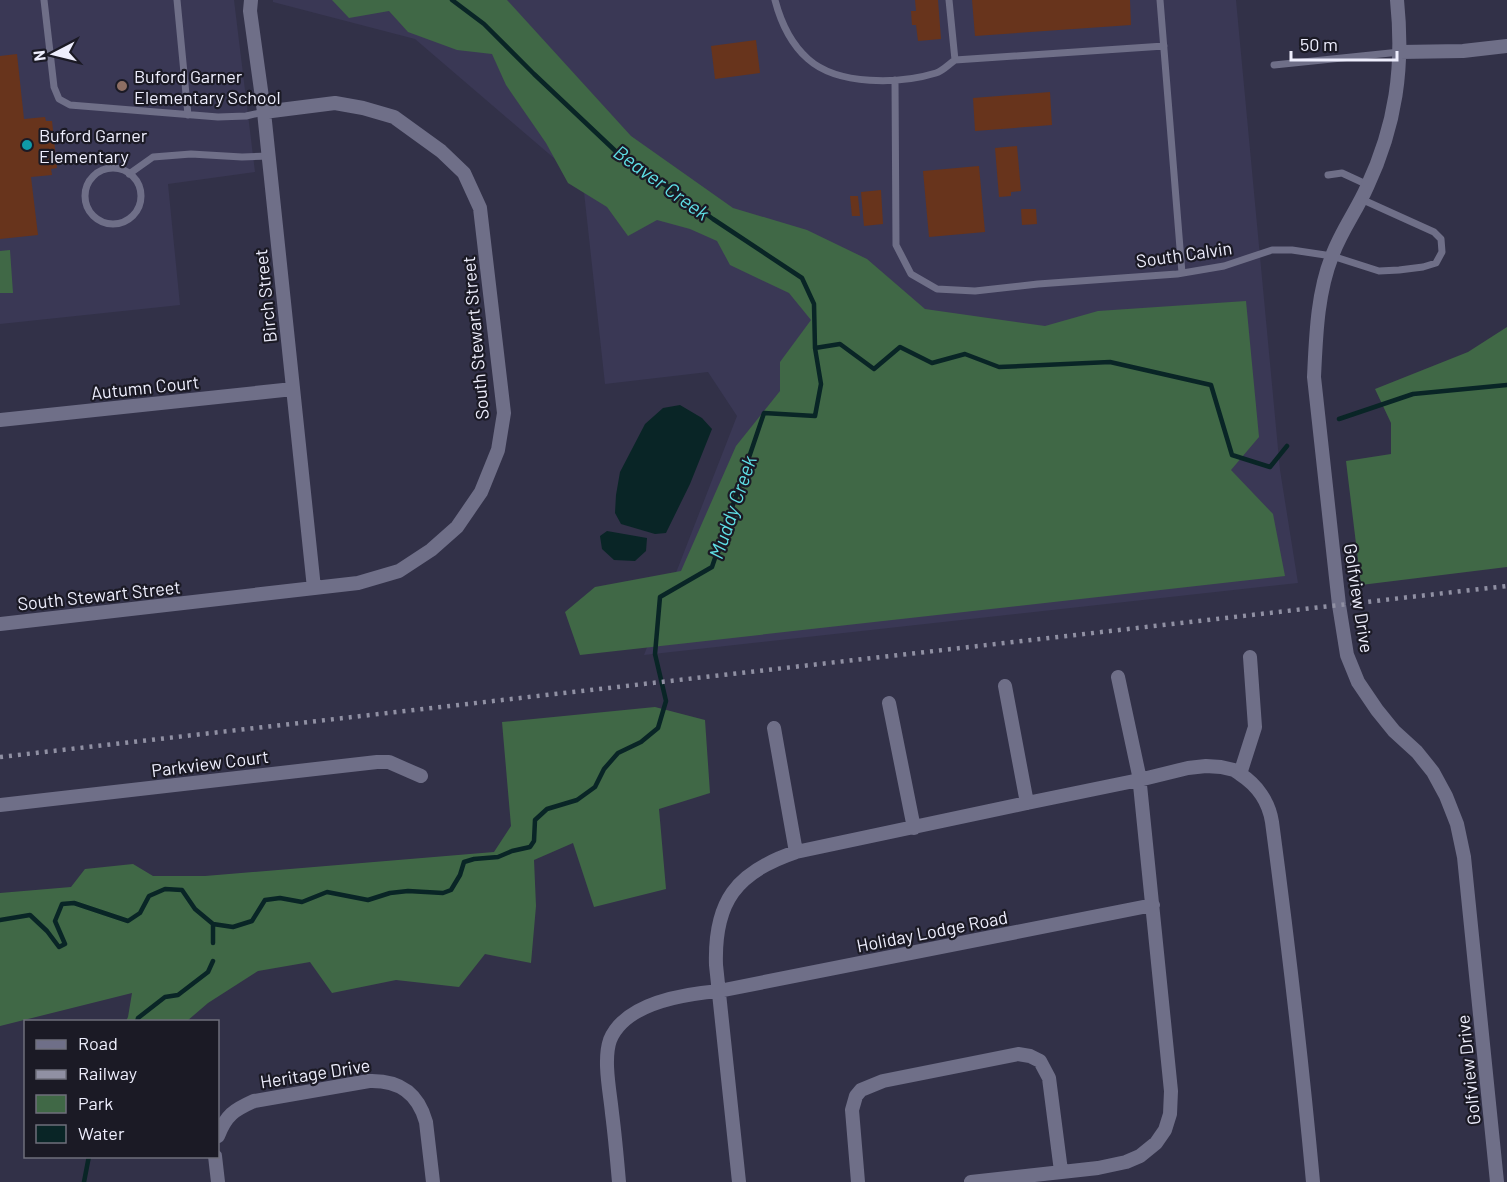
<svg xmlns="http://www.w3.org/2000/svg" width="1507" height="1182" viewBox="0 0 1507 1182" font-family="Barlow,sans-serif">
<rect width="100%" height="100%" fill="#323148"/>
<path fill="#3a3855" d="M0,0H234L255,172L168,184L180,305L0,324Z
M273,0H1236L1280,470L1298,583L644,655L737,416L708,372L605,384L583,183L415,39L273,2Z"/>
<path fill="#406846" d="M332,0H507L631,136L733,208L807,230L867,259L925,309L1045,326L1098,311L1246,301L1259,437L1231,470L1273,514L1285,576L580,655L565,612L595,587L681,571L736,446L780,391V362L811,320L789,293L730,265L717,241L690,229L657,220L628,236L607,207L568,183L546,143L506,85L492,54L457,50L408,32L389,11L349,18Z
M10,250L13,293H0V251Z
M1507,327V567L1361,585L1346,461L1391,454V423L1375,389L1468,352Z
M655,707L705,720L710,793L659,809L666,889L594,907L573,843L534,860L536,906L531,963L485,954L459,987L396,980L332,993L310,962L258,971L208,1003L187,1021H126L128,1017L132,993L0,1026V893L71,887L85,869L133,864L153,876H205L494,852L511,826L502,722Z"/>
<path fill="#092526" d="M680,405L702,418L712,429L690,484L666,533L655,534L621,524L615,513L616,495L620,472L645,424L663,408Z
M607,531L647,538L646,551L635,561L614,560L602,549L600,536Z"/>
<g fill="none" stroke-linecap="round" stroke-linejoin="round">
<path stroke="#092526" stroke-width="4.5" d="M452,0L484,24L534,74L626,161L672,189L713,219L802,278L814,304L815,348
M1339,419L1413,394L1507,385
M0,920L30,915L47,931L59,947L65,944L55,921L62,904L74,903L128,921L140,913L149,896L165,889L182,890L195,909L213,924L233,927L252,921L265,900L280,898L302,902L327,892L368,900L390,893L408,891L443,893L451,890L460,875L464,862L474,859L498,857L512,851L530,847L534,841L535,820L547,809L577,800L595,787L604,769L618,753L641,742L658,728L666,701L655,654L660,597L712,567L764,413L815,416L821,384L815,348L840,344L874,369L900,347L932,363L965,354L999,367L1110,362L1211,385L1232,455L1270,467L1287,446
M213,943V924
M137,1022L138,1018L165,997L178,995L208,972L213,961
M84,1182L89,1156"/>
</g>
<path fill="#68341c" d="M915,0H938L941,39L918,41L916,25H912L911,11H916Z
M972,0H1130L1131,25L975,36Z
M756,40L760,73L715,79L711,46Z
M17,54L24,119L45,117L46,121H52L57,168L51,169L52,175L31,177L38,235L0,239V56Z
M1050,92L1052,125L975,131L973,98Z
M1017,146L1021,191L1011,192V196L999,197L995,148Z
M979,166L985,232L929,237L923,171Z
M881,190L883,224L864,226L861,192Z
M850,196H858L860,216H852Z
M1021,209H1036L1037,224L1022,225Z"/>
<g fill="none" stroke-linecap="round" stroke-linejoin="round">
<path stroke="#6f6f88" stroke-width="7" d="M44,0L54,87L59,99L70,105L218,117L246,116L264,112
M177,0L188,115
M775,0C781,23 790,43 808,59C838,86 900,84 936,73C943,71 949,64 955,60L949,0
M1160,0L1182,273
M955,60L1164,46
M1274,65L1400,52
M895,80L896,245L911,274L937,289L975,291L1038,284L1177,274L1224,266L1272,250H1292L1332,256L1379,271L1399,270L1423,267L1436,263L1442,252L1441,239L1434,232L1361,199
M85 196a28 28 0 1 1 56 0a28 28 0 1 1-56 0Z
M129,174L153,157L191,154L242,157L268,156
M1328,175L1342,173L1368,185"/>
<path stroke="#6f6f88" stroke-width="14" d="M251,0L250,11L264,112L314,588
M1397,0C1404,67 1396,125 1367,187C1357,210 1341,231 1332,256C1317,294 1316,337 1314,377L1339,605L1347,655L1358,682L1377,710L1394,731L1417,752L1433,772L1446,796L1457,824L1464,857L1497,1182
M1400,52L1463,51L1507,46
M0,420L293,389
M0,624L358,583L399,571L431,550L457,527L481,492L498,450L504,413L480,208L464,173L441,151L394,117L363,108L335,103L264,112
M1250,657L1255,727L1240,774C1257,785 1269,802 1272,822C1288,942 1302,1062 1313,1182
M1005,686L1027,803
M889,703L914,828
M774,728L796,852
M0,805L377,762H389L421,776
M218,1136C226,1115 234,1110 254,1101L369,1081C399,1080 418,1093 426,1122L433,1182
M215,1156L218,1182
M619,1182C617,1159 615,1136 612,1113C610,1092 603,1060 610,1040C625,1003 684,994 719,991L1153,905
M739,1182L716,965C714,902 736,872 796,852L1027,803L1139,780L1188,768L1206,766L1221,767L1234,770L1240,774
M858,1182L852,1110L856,1096L861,1090L883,1081L1018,1054L1030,1056L1040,1061L1049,1078L1061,1171
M971,1182L1098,1168L1126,1162L1140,1156L1156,1143L1165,1130L1170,1114L1171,1091L1139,775L1118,677"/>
<path stroke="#9090a3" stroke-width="4.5" stroke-dasharray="3 6" stroke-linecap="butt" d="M0,757L1507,586"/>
</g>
<circle fill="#8d6e63" stroke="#1b1a25" stroke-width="2" cx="122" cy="86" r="6"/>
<circle fill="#0f9aa8" stroke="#1b1a25" stroke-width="2" cx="27" cy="145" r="6"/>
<g text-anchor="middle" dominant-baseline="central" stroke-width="4.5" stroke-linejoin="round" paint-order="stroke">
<g font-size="18" fill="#eeeefd" stroke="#1b1a25" text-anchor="start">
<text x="134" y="76">Buford Garner<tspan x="134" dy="21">Elementary School</tspan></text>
<text x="39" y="135">Buford Garner<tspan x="39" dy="21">Elementary</tspan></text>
</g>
<g font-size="18" fill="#eeeefd" stroke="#1b1a25">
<text transform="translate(1184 254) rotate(-8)">South Calvin</text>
<text transform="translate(265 296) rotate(-96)">Birch Street</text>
<text transform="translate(475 338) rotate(-95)">South Stewart Street</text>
<text transform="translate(145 387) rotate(-6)">Autumn Court</text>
<text transform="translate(99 595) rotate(-6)">South Stewart Street</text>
<text transform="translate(1359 598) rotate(81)">Golfview Drive</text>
<text transform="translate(210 763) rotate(-7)">Parkview Court</text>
<text transform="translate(932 931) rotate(-11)">Holiday Lodge Road</text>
<text transform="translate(1468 1070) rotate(-96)">Golfview Drive</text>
<text transform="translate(315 1073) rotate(-9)">Heritage Drive</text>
</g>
<g font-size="20" font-style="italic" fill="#5edee5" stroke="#1b1a25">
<text transform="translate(662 182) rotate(36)">Beaver Creek</text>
<text transform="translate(732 507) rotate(-71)">Muddy Creek</text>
</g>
</g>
<rect x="24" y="1020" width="195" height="138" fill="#1b1a25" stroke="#6f6f7b" stroke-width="1.5"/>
<rect x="36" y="1040" width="30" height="9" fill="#6f6f88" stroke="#6f6f7b" stroke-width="1.5"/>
<text x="78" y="1050" font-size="18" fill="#eeeefd">Road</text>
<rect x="36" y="1070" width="30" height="9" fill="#9090a3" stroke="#6f6f7b" stroke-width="1.5"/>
<text x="78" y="1080" font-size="18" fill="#eeeefd">Railway</text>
<rect x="36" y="1095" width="30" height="18" fill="#406846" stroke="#6f6f7b" stroke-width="1.5"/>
<text x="78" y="1110" font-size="18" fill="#eeeefd">Park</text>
<rect x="36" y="1125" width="30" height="18" fill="#092526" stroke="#6f6f7b" stroke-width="1.5"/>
<text x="78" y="1140" font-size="18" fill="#eeeefd">Water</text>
<g transform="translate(54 54) rotate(263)" stroke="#1b1a25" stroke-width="4.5" paint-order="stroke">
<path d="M0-4.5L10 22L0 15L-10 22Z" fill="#eeeefd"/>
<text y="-9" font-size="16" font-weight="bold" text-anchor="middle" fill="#eeeefd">N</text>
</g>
<path d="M1291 51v9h106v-9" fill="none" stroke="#eeeefd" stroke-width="3"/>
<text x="1300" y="51" font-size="18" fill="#eeeefd" stroke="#1b1a25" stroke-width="4.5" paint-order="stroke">50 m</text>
</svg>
